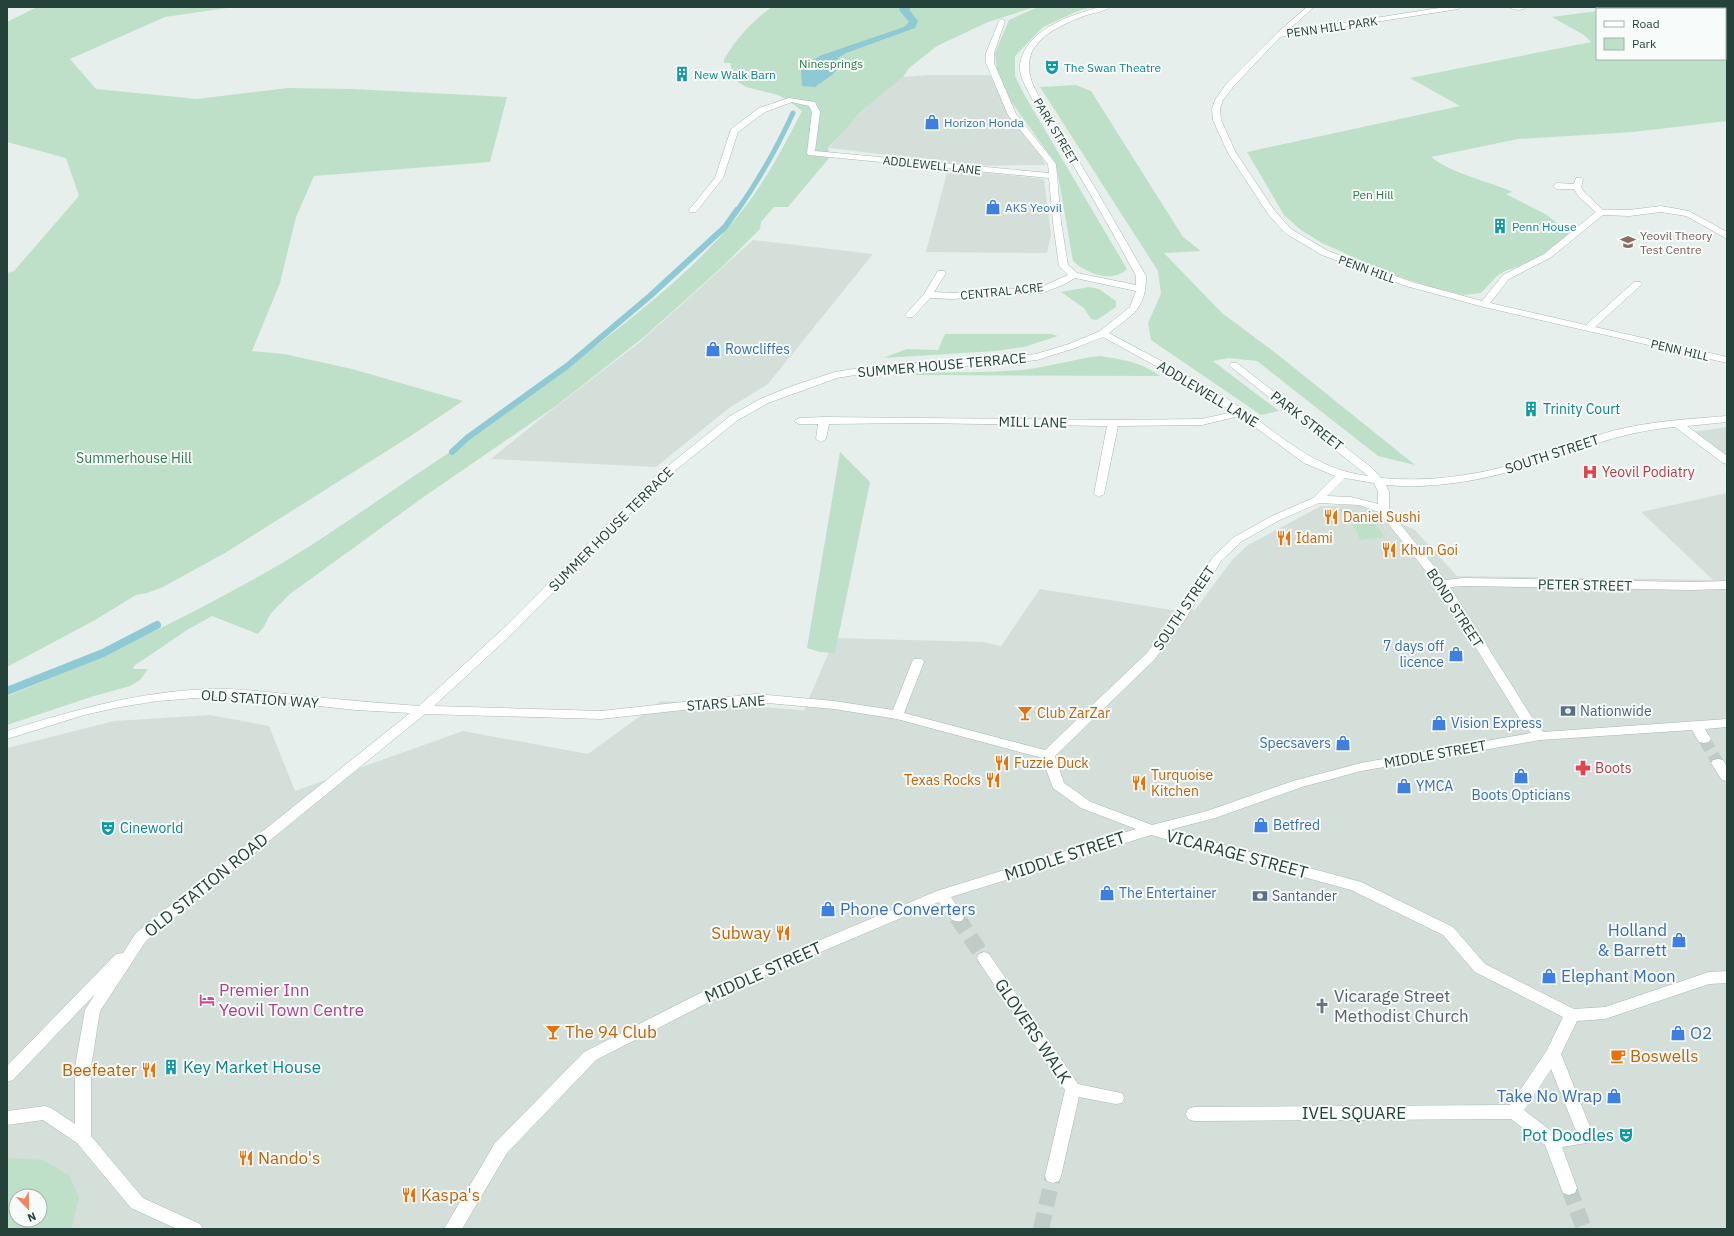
<svg xmlns="http://www.w3.org/2000/svg" width="1734" height="1236" viewBox="0 0 1734 1236" font-family="'IBM Plex Sans',sans-serif">
<rect width="100%" height="100%" fill="#e6efeb"/>
<path fill="#d4dfda" fill-rule="evenodd" d="M928,75H990L1009,115L1040,154L1046,165L958,166L943,163L940,161L829,148L858,114L902,77Z
M948,169L1044,179L1051,235L1047,253L926,252Z
M753,240L873,254L768,384L729,408L656,467L491,459L549,412L640,342Z
M1727,427V466L1685,433Z
M1727,493V1229H7V748L114,721L210,715L269,726L295,791L463,731L588,754L661,701L804,710L835,638L983,642L1001,646L1040,589L1172,610H1195L1232,560L1248,545L1321,506L1361,505L1415,530L1457,576L1713,580L1641,512ZM16,1196H40V1220H16Z"/>
<path fill="#bfe0c8" fill-rule="evenodd" d="M37,7H234L165,17L70,59L96,89L197,99L288,88L353,89L507,97L490,162L314,176L296,217L280,283L252,351L284,354L352,369L463,401L409,437L225,553L163,587L147,593L136,595L95,620L7,667V273L14,271L79,196L66,158L7,142V22Z
M772,7H1035L988,22L937,46L909,68L903,77L858,114L846,129L828,148L830,157L788,207H774L761,222L760,229L722,267L644,337L556,406L425,496L290,594L271,613L263,628L258,634L212,616L187,630L134,666L133,669H148L140,680L130,686L94,696L7,725V696C101,659 196,613 284,562C329,535 371,505 414,476C465,442 515,408 563,371C624,324 683,281 733,222C762,188 782,150 802,111C796,106 789,101 782,97C764,88 728,92 731,63H724V59C738,37 751,22 772,7Z
M1038,7H1092L1078,11L1043,27L1015,56V76L1025,96L1127,269C1112,284 1086,273 1073,261L1056,164L1007,96L997,71L995,53L1009,20Z
M1604,7H1727V121L1633,132L1518,139L1431,157C1455,175 1485,180 1513,192L1506,194L1547,215L1570,234L1543,256L1530,263L1507,270L1497,276L1481,293L1463,295L1434,288L1391,274L1322,243L1301,230L1284,215L1247,152L1460,106L1410,78L1591,42L1584,35L1552,17L1597,11V59H1725V9H1609Z
M1076,85L1091,91L1183,237L1201,251L1164,253L1222,313L1277,354L1415,465L1378,456L1257,361L1228,358L1213,361L1279,411L1261,415L1151,340L1148,323L1161,294L1158,271L1040,87Z
M1089,287L1099,289L1116,301V307L1097,320L1091,319L1084,308L1061,292Z
M945,334H1052L1058,336L1024,347L996,351L883,358L907,349L938,350Z
M1100,356C1124,360 1139,361 1160,376L915,375V373C951,372 986,373 1022,370C1048,367 1074,359 1100,356Z
M840,452L870,482L835,653L820,652L807,648Z
M1338,509C1365,511 1370,516 1385,537L1360,540L1353,524Z
M9,1158L43,1160L69,1175L79,1198L71,1229H24L7,1227V1159ZM16,1196H40V1220H16Z"/>
<path fill="#8ec9d4" d="M900,7H910V11L918,21L915,28L846,53L838,58L836,64L839,67L832,75L815,87L802,86L801,71L809,62L822,55L904,27L909,22L899,10Z"/>
<g fill="none" stroke-linecap="round" stroke-linejoin="round">
<path stroke="#8ec9d4" stroke-width="5" d="M737,211C759,180 777,148 793,113"/>
<path stroke="#8ec9d4" stroke-width="6" d="M452,452L467,438L567,366L650,296L725,227L737,210"/>
<path stroke="#8ec9d4" stroke-width="8" d="M7,691L103,653L157,625"/>
<path stroke="#bfccc8" stroke-width="12" stroke-dasharray="12 6" stroke-linecap="butt" d="M1704,739L1718,763"/>
<path stroke="#bfccc8" stroke-width="16" stroke-dasharray="16 8" stroke-linecap="butt" d="M957,917L984,958
M1569,1188L1584,1229
M1041,1229L1053,1176"/>
<g stroke="#a8b8b2" stroke-width="1">
<path id="minor" d="M1100,7H1110C1104,12 1092,13 1084,16C1047,30 1013,49 1037,93L1094,186L1146,276C1146,309 1133,314 1109,333C1149,355 1190,375 1229,400C1275,429 1310,469 1368,476L1231,367L1229,365L1231,363H1237L1372,468L1381,478C1422,482 1467,477 1507,466C1544,455 1579,440 1616,430C1652,421 1690,419 1727,416V422L1687,426L1727,456V464L1723,463L1675,427C1615,432 1571,454 1515,470C1474,482 1428,489 1386,485L1389,492V510L1445,580L1464,578L1692,582L1727,581V589L1692,590L1464,586L1450,587L1531,716L1543,732L1727,719V727L1705,729L1711,739L1709,742L1704,743L1699,742L1692,730L1540,740L1361,771L1302,787L1215,818L1169,830L1361,882L1453,927L1485,964L1574,1009L1605,1007L1709,972L1727,971V983L1709,984L1605,1019L1577,1021L1561,1054L1594,1137L1592,1142L1562,1147L1577,1188L1575,1193L1569,1195L1563,1193L1545,1145L1511,1119L1194,1121L1188,1119L1186,1114L1188,1109L1194,1107L1510,1105L1547,1050L1563,1017L1475,972L1443,935L1351,890L1151,835L951,897L964,917L962,921C950,924 945,911 939,902L740,986L596,1060L507,1153L462,1229H444L495,1143L584,1052L730,978L937,891L1136,829L1081,808L1053,788L1042,758L897,719L834,709L756,702L601,719L425,714L146,941L100,1011L91,1067V1136L143,1198L200,1224L203,1229H177L131,1208L77,1143L43,1120L7,1125V1111L45,1106L51,1108L75,1124V1067L85,1010L95,994L13,1080L7,1082V1066L116,954L123,953L136,933L410,713L356,710L253,699L209,697L158,701L120,707L84,715L7,739V731C75,710 136,692 208,689C240,688 273,693 304,696C343,700 381,703 419,706L506,626L654,477L730,416L760,399L792,386L835,372L879,365L1000,358L1036,354L1069,344L1100,331L1130,307L1136,291L1075,278L1063,285L1042,293L952,299L930,298L913,317H907L905,315L924,294L938,271H944L946,273L934,292L952,293L1041,287L1068,275L1059,266L1053,222L1049,178L808,155L807,153L812,112L809,106L792,102L765,112L738,132L723,178L696,212H690L689,210L715,178L731,129L759,108L789,98L815,102L820,112L815,151L1049,173L1048,164L1008,115L986,63V53L999,21L1002,19L1005,21L994,53V63L1016,114L1056,164L1061,222L1068,265L1077,273L1136,285V276C1115,236 1092,197 1069,158C1054,134 1037,110 1025,85C1022,79 1019,71 1020,64C1026,29 1071,15 1100,7ZM1103,337L1187,383L1233,412L1202,419L1113,420L824,417L799,418L794,421L799,424H818L816,439L821,442L826,439L829,424L917,423L1107,426L1094,494L1099,497L1104,494L1118,426L1202,425L1240,416L1304,463L1335,476L1313,498L1272,516L1234,537L1213,557L1173,619L1146,654L1045,750L904,713L924,662L922,659H914L912,662L893,710L834,701L756,694L601,711L434,706L514,632L662,481L738,420L768,403L837,378L879,371L1000,364L1037,360L1075,348ZM1345,478L1374,483L1378,492V504L1351,497L1327,496ZM1319,503L1359,505L1379,512L1437,585L1520,719L1531,733L1361,763L1293,781L1207,811L1152,825L1091,802L1064,783L1055,756L1154,660L1184,621L1221,561L1242,541L1280,520ZM1551,1069L1576,1131L1555,1134L1524,1110Z
M1307,7H1314L1286,32L1445,7H1461L1458,9L1280,37L1233,87L1223,100L1220,109L1221,120L1236,153L1274,210L1291,229L1328,251L1412,282L1482,301L1503,275L1544,254L1596,212L1579,197L1574,189H1557L1553,186L1557,183L1574,184L1576,178H1582L1583,180L1581,187L1585,193L1603,210H1629L1661,206L1689,211L1727,232V239L1686,216L1661,212L1629,216L1603,215L1550,258L1509,279L1490,303L1586,325L1634,282H1640L1642,284L1640,286L1595,327L1727,357V363L1484,307L1406,286L1322,255L1285,233L1268,214L1228,153L1213,120L1212,109L1215,100L1227,83L1276,34Z
M1509,7H1525V8C1522,11 1512,10 1509,7Z
M1718,759L1723,760L1727,767V781L1722,780L1711,763L1713,760Z
M984,952L989,954L1078,1084L1116,1092L1122,1093L1124,1098L1122,1103L1116,1104L1079,1097L1061,1176L1059,1181L1053,1183L1047,1181L1045,1176L1065,1090L979,962L977,958L979,954Z"/>
</g>
<use href="#minor" fill="#fff" fill-rule="evenodd"/>
</g>
<defs>
<g id="theatre-bare" transform="scale(1.2)"><path d="M-5-5.5Q0-4 5-5.5V0Q5 5 0 6Q-5 5-5 0ZM-3.3-2.5H-1v1.5H-3.3ZM1-2.5H3.3v1.5H1ZM-2.8 1Q0 5.5 2.8 1Z" fill="#0f9aa8" stroke="#f7fbf9" stroke-width="2.5" paint-order="stroke"/></g>
<g id="building-bare" transform="scale(1.2)"><path d="M-4-6H4V6H1V3H-1V6H-4ZM-2.5-4.3h1.7v1.8h-1.7ZM.8-4.3h1.7v1.8H.8ZM-2.5-1h1.7V.8h-1.7ZM.8-1h1.7V.8H.8Z" fill="#0f9aa8" stroke="#f7fbf9" stroke-width="2.5" paint-order="stroke"/></g>
<g id="shop-bare" transform="scale(1.2)"><path d="M-5-2.5h2.3a2.7 3.5 0 0 1 5.4 0H5L5.5 6h-11ZM-1.5-2.5h3a1.5 2.3 0 0 0-3 0Z" fill="#3f7fe0" stroke="#f7fbf9" stroke-width="2.5" paint-order="stroke"/></g>
<g id="school-bare" transform="scale(1.2)"><path d="M0-5L7-2L0 1L-7-2ZM-4 1L0 2.5L4 1V4Q0 6-4 4Z" fill="#8d6e63" stroke="#f7fbf9" stroke-width="2.5" paint-order="stroke"/></g>
<g id="hospital-bare" transform="scale(1.2)"><path d="M-5-5h3v3.5h4V-5h3V5h-3V1.5h-4V5h-3Z" fill="#e0444e" stroke="#f7fbf9" stroke-width="2.5" paint-order="stroke"/></g>
<g id="restaurant-bare" transform="scale(1.2)"><path d="M-5-6h1v4h1v-4h1v4h1v-4h1v5L-1.5 .5V6h-2V.5L-5-1ZM5-6V6H3V1.5H1.5Q1.5-4 5-6Z" fill="#e8710a" stroke="#f7fbf9" stroke-width="2.5" paint-order="stroke"/></g>
<g id="bank-bare" transform="scale(1.2)"><path d="M-6-4H6V4H-6ZM0-2.3a2.3 2.3 0 1 0 0 4.6a2.3 2.3 0 1 0 0-4.6Z" fill="#5c6f8a" stroke="#f7fbf9" stroke-width="2.5" paint-order="stroke"/></g>
<g id="bar-bare" transform="scale(1.2)"><path d="M-6-5H6L.8 .8V4.5H3.5V6h-7V4.5H-.8V.8Z" fill="#e8710a" stroke="#f7fbf9" stroke-width="2.5" paint-order="stroke"/></g>
<g id="pharmacy-bare" transform="scale(1.2)"><path d="M-2-6h4v4h4v4h-4v4h-4v-4h-4v-4h4Z" fill="#e0444e" stroke="#f7fbf9" stroke-width="2.5" paint-order="stroke"/></g>
<g id="hotel-bare" transform="scale(1.2)"><path d="M-6-4.5h1.5V1H6V5H4.5V3h-9V5H-6ZM-4 0a1.8 1.8 0 1 1 3.6 0ZM.5 0V-2.5h3Q6-2.5 6 0Z" fill="#d1479c" stroke="#f7fbf9" stroke-width="2.5" paint-order="stroke"/></g>
<g id="church-bare" transform="scale(1.2)"><path d="M-1.2-6h2.4v3.5h3.3v2.4h-3.3V6h-2.4V-.1h-3.3v-2.4h3.3Z" fill="#6b7280" stroke="#f7fbf9" stroke-width="2.5" paint-order="stroke"/></g>
<g id="cafe-bare" transform="scale(1.2)"><path d="M-5.5-4.5H6V0H3Q3 3.5 0 3.5H-2.5Q-5.5 3.5-5.5 0ZM3-3.2v2h1.7v-2ZM-6 4.5H4V6H-6Z" fill="#e8710a" stroke="#f7fbf9" stroke-width="2.5" paint-order="stroke"/></g>
</defs>
<g fill-rule="evenodd">
<use href="#theatre-bare" x="1052" y="67"/>
<use href="#building-bare" x="682" y="74"/>
<use href="#shop-bare" x="932" y="122"/>
<use href="#shop-bare" x="993" y="207"/>
<use href="#building-bare" x="1500" y="226"/>
<use href="#school-bare" x="1628" y="242"/>
<use href="#shop-bare" x="713" y="349"/>
<use href="#building-bare" x="1531" y="409"/>
<use href="#hospital-bare" x="1590" y="472"/>
<use href="#restaurant-bare" x="1331" y="517"/>
<use href="#restaurant-bare" x="1284" y="538"/>
<use href="#restaurant-bare" x="1389" y="550"/>
<use href="#shop-bare" x="1456" y="654"/>
<use href="#bank-bare" x="1568" y="711"/>
<use href="#bar-bare" x="1025" y="713"/>
<use href="#shop-bare" x="1439" y="723"/>
<use href="#shop-bare" x="1343" y="743"/>
<use href="#restaurant-bare" x="1002" y="763"/>
<use href="#pharmacy-bare" x="1583" y="768"/>
<use href="#shop-bare" x="1521" y="776"/>
<use href="#restaurant-bare" x="993" y="780"/>
<use href="#restaurant-bare" x="1139" y="783"/>
<use href="#shop-bare" x="1404" y="786"/>
<use href="#shop-bare" x="1261" y="825"/>
<use href="#theatre-bare" x="108" y="828"/>
<use href="#shop-bare" x="1107" y="893"/>
<use href="#bank-bare" x="1260" y="896"/>
<use href="#shop-bare" x="828" y="909"/>
<use href="#restaurant-bare" x="783" y="933"/>
<use href="#shop-bare" x="1679" y="940"/>
<use href="#shop-bare" x="1549" y="976"/>
<use href="#hotel-bare" x="207" y="1000"/>
<use href="#church-bare" x="1322" y="1006"/>
<use href="#bar-bare" x="553" y="1032"/>
<use href="#shop-bare" x="1678" y="1033"/>
<use href="#cafe-bare" x="1618" y="1056"/>
<use href="#building-bare" x="171" y="1067"/>
<use href="#restaurant-bare" x="149" y="1070"/>
<use href="#shop-bare" x="1614" y="1096"/>
<use href="#theatre-bare" x="1626" y="1135"/>
<use href="#restaurant-bare" x="246" y="1158"/>
<use href="#restaurant-bare" x="409" y="1195"/>
</g>
<g text-anchor="middle" dominant-baseline="central" stroke-width="4" stroke-linejoin="round" paint-order="stroke">
<g font-size="12" fill="#24423a" stroke="#f7fbf9">
<text transform="translate(1332 27) rotate(-8)">PENN HILL PARK</text>
<text transform="translate(1056 131) rotate(59)">PARK STREET</text>
<text transform="translate(932 165) rotate(6)">ADDLEWELL LANE</text>
<text transform="translate(1367 269) rotate(20)">PENN HILL</text>
<text transform="translate(1002 291) rotate(-6)">CENTRAL ACRE</text>
<text transform="translate(1680 350) rotate(13)">PENN HILL</text>
</g>
<g font-size="12" fill="#2d7a4b" stroke="#f7fbf9">
<text x="831" y="63">Ninesprings</text>
<text x="1373" y="194">Pen Hill</text>
</g>
<g font-size="12" fill="#0d838f" stroke="#f7fbf9" text-anchor="start">
<text x="1064" y="67">The Swan Theatre</text>
<text x="694" y="74">New Walk Barn</text>
<text x="1512" y="226">Penn House</text>
</g>
<g font-size="12" fill="#366cbe" stroke="#f7fbf9" text-anchor="start">
<text x="944" y="122">Horizon Honda</text>
<text x="1005" y="207">AKS Yeovil</text>
</g>
<g font-size="12" fill="#785e54" stroke="#f7fbf9" text-anchor="start">
<text x="1640" y="235">Yeovil Theory<tspan x="1640" dy="14">Test Centre</tspan></text>
</g>
<g font-size="14" fill="#366cbe" stroke="#f7fbf9" text-anchor="start">
<text x="725" y="349">Rowcliffes</text>
<text x="1444" y="646" text-anchor="end">7 days off<tspan x="1444" dy="16">licence</tspan></text>
<text x="1451" y="723">Vision Express</text>
<text x="1331" y="743" text-anchor="end">Specsavers</text>
<text x="1416" y="786">YMCA</text>
<text x="1521" y="795" text-anchor="middle">Boots Opticians</text>
<text x="1273" y="825">Betfred</text>
<text x="1119" y="893">The Entertainer</text>
</g>
<g font-size="14" fill="#24423a" stroke="#f7fbf9">
<text transform="translate(942 365) rotate(-5)">SUMMER HOUSE TERRACE</text>
<text transform="translate(1208 394) rotate(31)">ADDLEWELL LANE</text>
<text transform="translate(1307 421) rotate(38)">PARK STREET</text>
<text transform="translate(1033 422) rotate(1)">MILL LANE</text>
<text transform="translate(1552 454) rotate(-18)">SOUTH STREET</text>
<text transform="translate(611 529) rotate(-45)">SUMMER HOUSE TERRACE</text>
<text transform="translate(1585 585) rotate(1)">PETER STREET</text>
<text transform="translate(1184 608) rotate(-56)">SOUTH STREET</text>
<text transform="translate(1455 608) rotate(57)">BOND STREET</text>
<text transform="translate(260 699) rotate(4)">OLD STATION WAY</text>
<text transform="translate(726 703) rotate(-4)">STARS LANE</text>
<text transform="translate(1435 754) rotate(-10)">MIDDLE STREET</text>
</g>
<g font-size="14" fill="#0d838f" stroke="#f7fbf9" text-anchor="start">
<text x="1543" y="409">Trinity Court</text>
<text x="120" y="828">Cineworld</text>
</g>
<g font-size="14" fill="#2d7a4b" stroke="#f7fbf9">
<text x="134" y="458">Summerhouse Hill</text>
</g>
<g font-size="14" fill="#be3a42" stroke="#f7fbf9" text-anchor="start">
<text x="1602" y="472">Yeovil Podiatry</text>
<text x="1595" y="768">Boots</text>
</g>
<g font-size="14" fill="#c56008" stroke="#f7fbf9" text-anchor="start">
<text x="1343" y="517">Daniel Sushi</text>
<text x="1296" y="538">Idami</text>
<text x="1401" y="550">Khun Goi</text>
<text x="1037" y="713">Club ZarZar</text>
<text x="1014" y="763">Fuzzie Duck</text>
<text x="1151" y="775">Turquoise<tspan x="1151" dy="16">Kitchen</tspan></text>
<text x="981" y="780" text-anchor="end">Texas Rocks</text>
</g>
<g font-size="14" fill="#4e5e75" stroke="#f7fbf9" text-anchor="start">
<text x="1580" y="711">Nationwide</text>
<text x="1272" y="896">Santander</text>
</g>
<g font-size="17" fill="#24423a" stroke="#f7fbf9">
<text transform="translate(1237 854) rotate(15)">VICARAGE STREET</text>
<text transform="translate(1065 856) rotate(-18)">MIDDLE STREET</text>
<text transform="translate(206 885) rotate(-39)">OLD STATION ROAD</text>
<text transform="translate(763 972) rotate(-24)">MIDDLE STREET</text>
<text transform="translate(1033 1031) rotate(56)">GLOVERS WALK</text>
<text x="1354" y="1113">IVEL SQUARE</text>
</g>
<g font-size="17" fill="#366cbe" stroke="#f7fbf9" text-anchor="start">
<text x="840" y="909">Phone Converters</text>
<text x="1667" y="930" text-anchor="end">Holland<tspan x="1667" dy="20">&amp; Barrett</tspan></text>
<text x="1561" y="976">Elephant Moon</text>
<text x="1690" y="1033">O2</text>
<text x="1602" y="1096" text-anchor="end">Take No Wrap</text>
</g>
<g font-size="17" fill="#c56008" stroke="#f7fbf9" text-anchor="start">
<text x="771" y="933" text-anchor="end">Subway</text>
<text x="565" y="1032">The 94 Club</text>
<text x="1630" y="1056">Boswells</text>
<text x="137" y="1070" text-anchor="end">Beefeater</text>
<text x="258" y="1158">Nando's</text>
<text x="421" y="1195">Kaspa's</text>
</g>
<g font-size="17" fill="#b23c85" stroke="#f7fbf9" text-anchor="start">
<text x="219" y="990">Premier Inn<tspan x="219" dy="20">Yeovil Town Centre</tspan></text>
</g>
<g font-size="17" fill="#5b616d" stroke="#f7fbf9" text-anchor="start">
<text x="1334" y="996">Vicarage Street<tspan x="1334" dy="20">Methodist Church</tspan></text>
</g>
<g font-size="17" fill="#0d838f" stroke="#f7fbf9" text-anchor="start">
<text x="183" y="1067">Key Market House</text>
<text x="1614" y="1135" text-anchor="end">Pot Doodles</text>
</g>
</g>
<rect width="1734" height="1236" fill="none" stroke="#24423a" stroke-width="16"/>
<rect x="1596" y="8" width="130" height="52" fill="#f7fbf9" stroke="#a3b1ad"/>
<rect x="1604" y="21" width="20" height="6" fill="#ffffff" stroke="#a3b1ad"/>
<text x="1632" y="28" font-size="12" fill="#24423a">Road</text>
<rect x="1604" y="38" width="20" height="12" fill="#bfe0c8" stroke="#a3b1ad"/>
<text x="1632" y="48" font-size="12" fill="#24423a">Park</text>
<g transform="translate(28 1208) rotate(158)"><circle r="19" fill="#f7fbf9" stroke="#a3b1ad"/>
<path d="M0-3L7 15L0 10L-7 15Z" fill="#f4845f"/>
<text y="-6" font-size="11" font-weight="bold" text-anchor="middle" fill="#24423a">N</text>
</g>
</svg>
